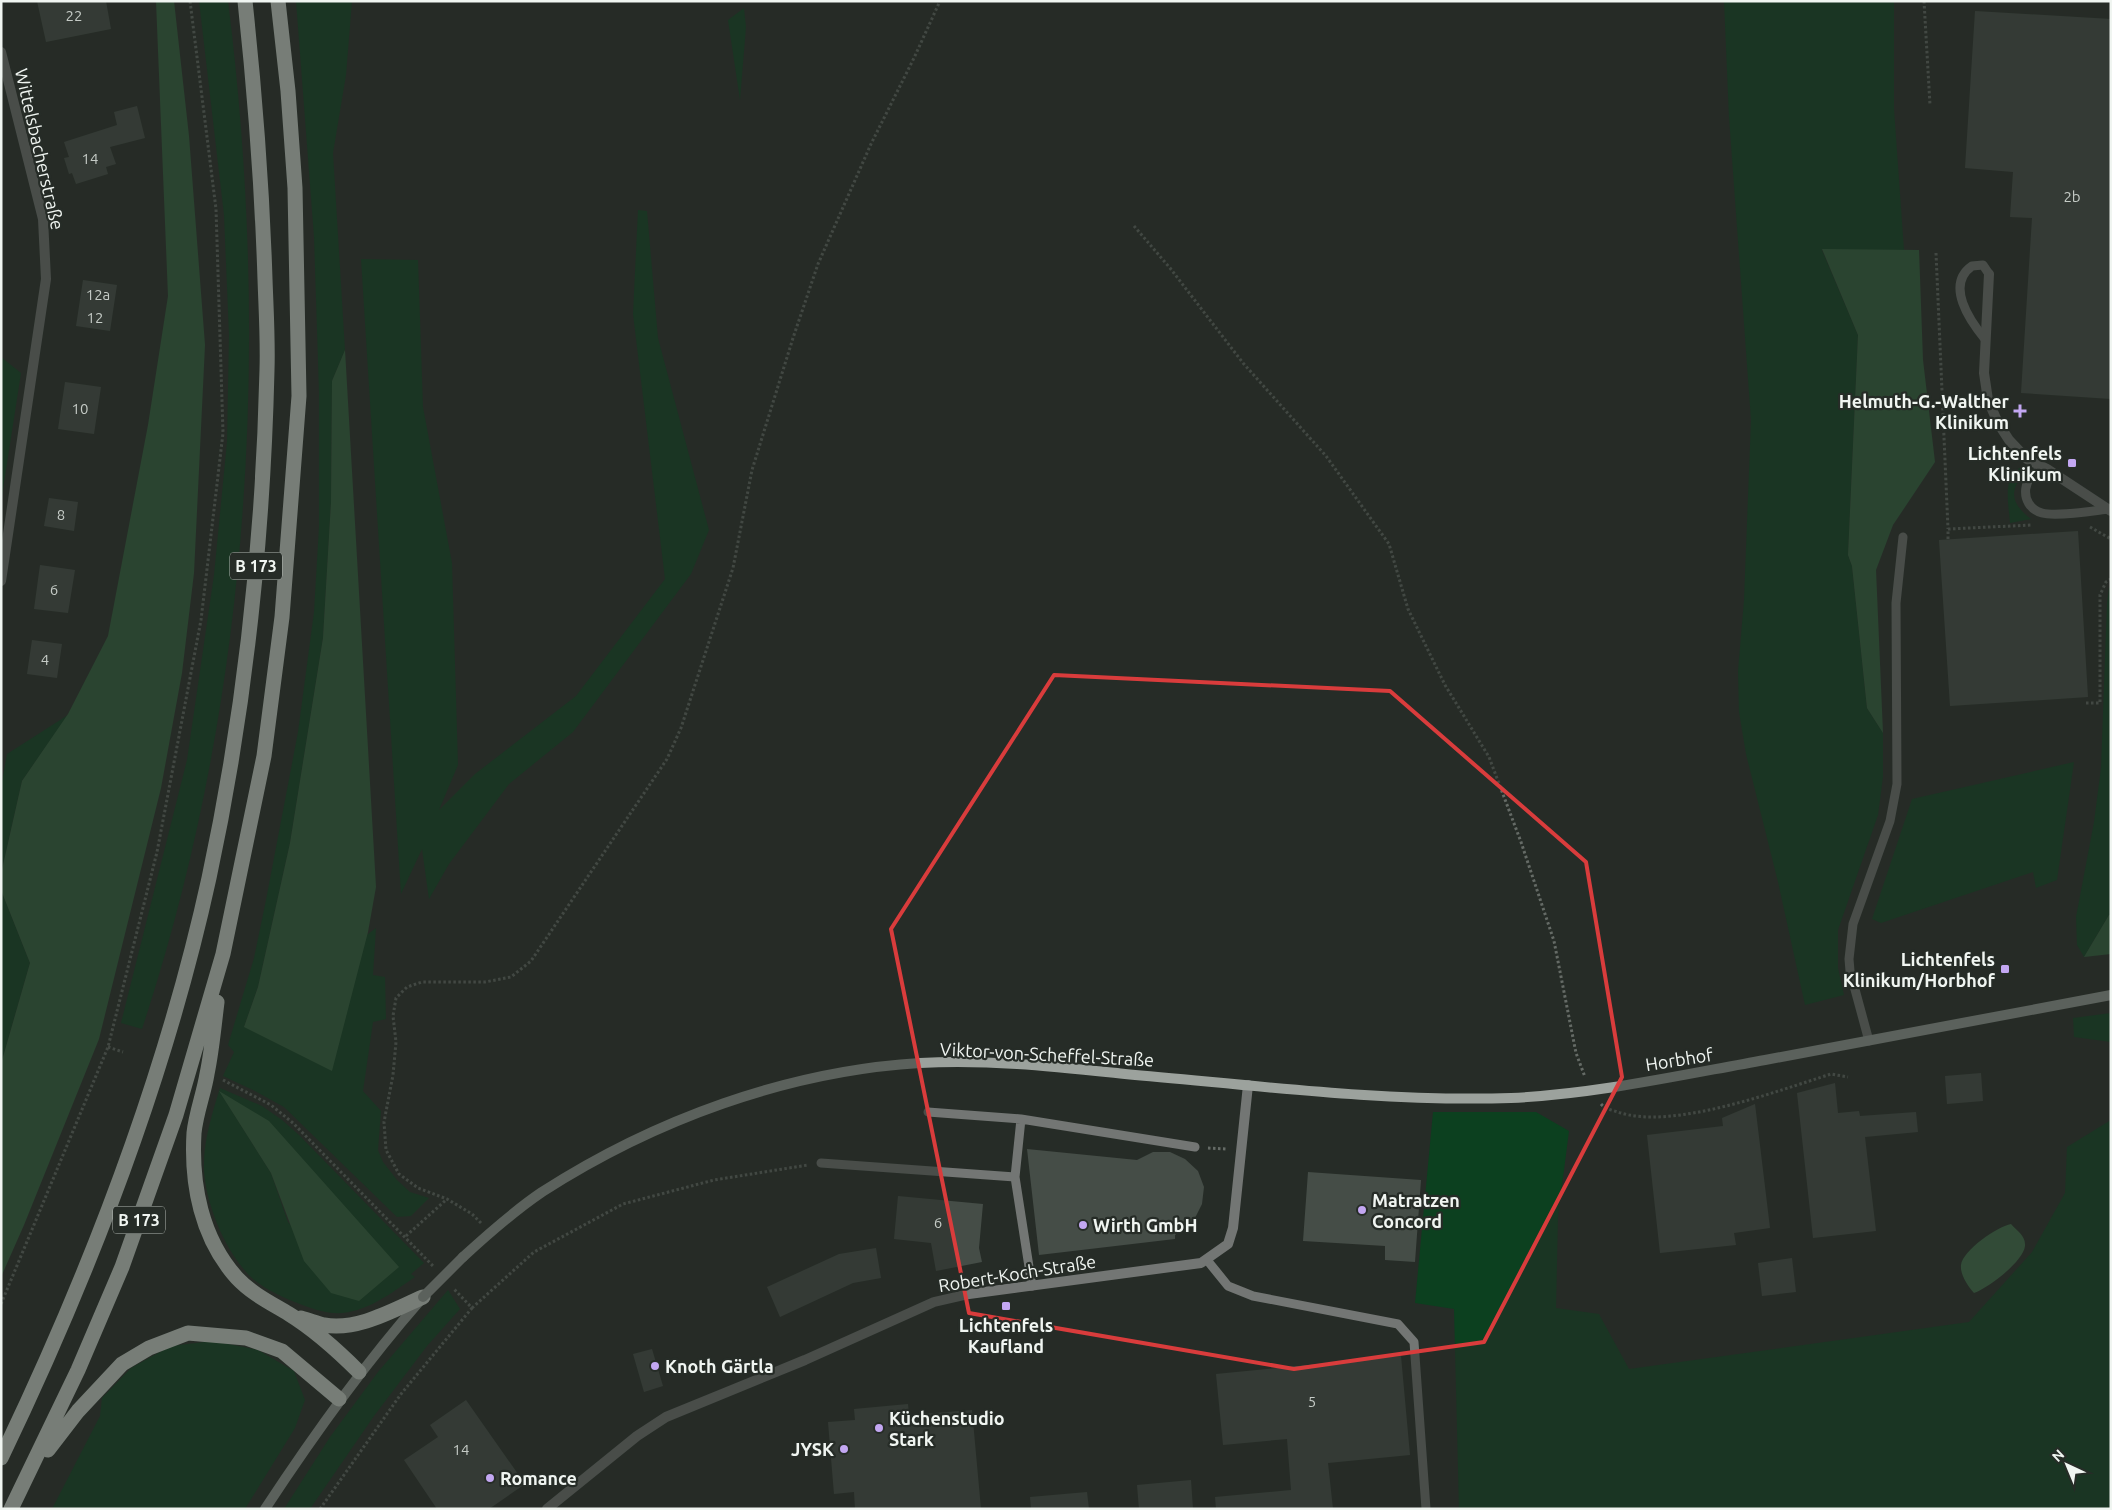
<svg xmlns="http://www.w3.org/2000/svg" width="2112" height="1510" viewBox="0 0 2112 1510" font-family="Ubuntu,sans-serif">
<rect width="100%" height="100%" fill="#262c27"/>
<path fill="#0c401f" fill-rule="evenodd" d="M199,1H228C271,344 251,699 142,1029L121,1023L187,760L214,575L227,442L229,335L224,215Z
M296,1H352L346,75L333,153L345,350L332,381L331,502L323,638L290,843L258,987L244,1027L376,928L373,975L385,977L386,1019L373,1022L363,1091L381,1111L378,1150L383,1162L397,1180L410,1192L429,1198L411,1216L397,1217L284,1107L255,1091L223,1076L234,1052L228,1045L254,958L266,900L298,732L314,612L319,527V391L314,237Z
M1724,1H1894V109L1904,250H1822L1858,335L1848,555L1852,566L1867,708L1883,733V777L1878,815L1838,930V968L1844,995L1805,1005L1778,882L1746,754L1739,712L1738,671L1744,600L1751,420L1729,117Z
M744,8L746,27L740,100L728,20Z
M638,210L647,211L658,338L709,530L691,574L573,732L509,784L449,864L429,899L422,849L401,894L361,259L418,260L423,407L452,563L458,765L439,810L475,774L576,696L665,579L633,314Z
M1,357L21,373L1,502Z
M2019,468L2023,469L2024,473C2008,493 2012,504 2031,519L2010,523C2009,505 2002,480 2019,468Z
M2111,587V915H2109L2084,957L2077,945L2076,917L2094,822L2101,768L2107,603L2109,588Z
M68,715L22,781L1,874V787L7,754Z
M2074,762L2057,880L2036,888L2033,872L1881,923L1872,919L1912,799Z
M1,890L30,963L1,1064Z
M2111,1013V1042L2074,1037L2073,1018Z
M220,1088L262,1106L282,1120L299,1135L424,1263L411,1274L415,1277C391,1293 364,1315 333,1313C322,1312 310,1308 300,1304C284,1298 266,1290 253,1279C226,1254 206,1205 204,1170C203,1142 212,1114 220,1088ZM220,1092L359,1301L288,1222L271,1173Z
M1433,1112H1536L1569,1131L1558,1217L1556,1308L1599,1314L1629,1369L1969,1322L2032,1252L2065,1193L2067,1147L2111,1120V1509H1459L1454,1309L1415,1303Z
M448,1290L460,1309L427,1346L374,1416L310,1509H284L330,1437L378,1372Z
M213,1341L258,1350L294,1371L305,1400L295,1428L245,1509H52L100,1416L102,1398L131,1368L171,1346Z"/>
<path fill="#30623d" d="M156,1H174L189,136L205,345L194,573L182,673L161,788L99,1039L24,1225L1,1277V1064L30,963L1,890V874L22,781L68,714L108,636L148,425L168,296Z
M1822,249L1919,250L1923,360L1935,462L1893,525L1876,570L1883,733L1867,708L1852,566L1848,555L1858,335Z
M345,350L376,887L368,932L332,1071L244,1027L258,987L290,843L323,638L331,502L332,381Z
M2109,915H2111V954L2084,957Z
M219,1091L269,1121L399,1267L359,1301L331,1293L304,1261L271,1173Z"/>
<path fill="#40724c" d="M2011,1224C2017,1231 2026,1236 2025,1246C2023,1262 1988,1288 1974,1293C1968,1286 1960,1275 1961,1265C1963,1250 1997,1227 2011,1224Z"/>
<path fill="#454d47" d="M37,1H106L111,29L46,42Z
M1975,11L2111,19V399L2021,393L2032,218L2010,217L2013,172L1965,168Z
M137,106L145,138L110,147L116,164L106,167L108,174L76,184L72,173L69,174L64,158L69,157L64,142L117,125L114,112Z
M83,280L117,285L110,331L76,326Z
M65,382L101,387L94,434L58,429Z
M49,498L78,502L74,531L44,526Z
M2078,531L2088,697L1950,706L1939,540Z
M40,565L75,570L68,613L34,609Z
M32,640L62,644L57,678L27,674Z
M1981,1073L1983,1101L1947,1104L1945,1076Z
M1835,1083L1838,1113L1859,1111L1860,1116L1916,1112L1918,1132L1865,1137L1876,1231L1813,1238L1797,1093Z
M1755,1104L1770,1228L1734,1233L1736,1245L1660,1253L1647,1135L1723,1126L1722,1118Z
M1027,1149L1137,1160L1153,1152H1170L1185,1159L1198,1171L1204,1187L1202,1204L1194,1220L1175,1235V1239L1039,1255Z
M1308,1172L1421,1180L1415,1262L1385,1260V1246L1303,1241Z
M898,1196L983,1204L979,1248L982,1262L936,1271L931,1243L894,1239Z
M876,1248L881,1278L853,1283L780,1317L767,1287L839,1254Z
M1792,1258L1796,1292L1762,1296L1758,1263Z
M652,1349L663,1386L644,1392L633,1354Z
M1401,1356L1410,1455L1328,1463L1333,1509H1216L1215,1497L1291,1490L1287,1439L1223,1445L1216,1374Z
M466,1400L525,1484L489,1509H437L404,1460L438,1437L430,1425Z
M908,1404L909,1415L972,1410L981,1509H855L854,1492L834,1494L828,1422L855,1420L854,1409Z
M1191,1480L1193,1509H1139L1137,1485Z
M1087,1492L1089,1509H1031L1030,1497Z"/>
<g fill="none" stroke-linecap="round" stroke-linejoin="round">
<path stroke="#656b66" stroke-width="3" stroke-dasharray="2.5 2.5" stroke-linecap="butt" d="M1924,1L1930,105
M1134,226L1170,268L1243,363L1326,456L1389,544L1408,609L1445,685L1489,757L1521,842L1554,941L1576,1053L1585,1077
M1936,253L1948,529
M2090,527L2111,539
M1948,539V529L2032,525
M2086,703H2100V595L2106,582L2111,579
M108,1047L123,1052
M223,1080L271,1105L293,1123L434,1267
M1601,1104C1605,1109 1612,1110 1618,1112C1671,1131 1777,1091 1831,1074L1848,1077
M1208,1148L1227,1149
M481,1223L472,1214L447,1199L418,1188L399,1174L386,1150L384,1122L393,1075L396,1042L393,1016L396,998L407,987L422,982H485L511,977L531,961L667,759L681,728L733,568L752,470L793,338L818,264L871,144L914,58L940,1
M406,1236L447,1199
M1,1304L108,1047L157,852L201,620L223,433L216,209L190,1
M472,1308L534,1252L623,1204L714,1180L808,1165
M320,1509L401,1394L472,1308L453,1288"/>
<path stroke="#737674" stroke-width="9" d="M1985,339C1970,321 1945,285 1972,266L1983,265L1989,274
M2047,469C2022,470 2017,506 2042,513C2057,517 2092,511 2108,509
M1869,1041L1850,971L1849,959L1853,924L1890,821L1897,784L1896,603L1903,537
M928,1112L1021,1119L1195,1147
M821,1163L1015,1177L1032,1286
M1015,1177L1021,1119
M1207,1260L1228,1286L1253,1296L1398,1324L1414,1342L1426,1509"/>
<path stroke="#737674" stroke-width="10" d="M1,52L43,219L46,279L1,581
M1989,274L1984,373L1988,400L1998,423L2009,440L2027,459L2047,469L2111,511
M547,1509L637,1436L666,1417L805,1360L934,1302L969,1294L1201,1263L1228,1244L1233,1228L1248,1085"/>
<path stroke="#9ca29d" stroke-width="10" d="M463,1257C488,1234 514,1211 542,1192C654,1120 787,1071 920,1063C988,1059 1058,1067 1125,1074C1253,1085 1382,1102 1511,1098C1596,1094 1681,1075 1765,1060C1880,1039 1995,1017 2111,995
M265,1509C313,1436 362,1367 419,1302"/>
<path stroke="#d9e1da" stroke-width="15" d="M217,1002C214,1026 212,1050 207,1074C204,1093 196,1113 194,1133C191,1184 201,1238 237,1278C252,1294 271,1303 289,1314C315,1330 338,1351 359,1372
M301,1318C309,1320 316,1323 324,1325C358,1331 393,1310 423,1297
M48,1450L78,1411L122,1364L149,1348L188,1333L246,1338L282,1351L339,1399
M1,1458C90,1273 165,1079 209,878C245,711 263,540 267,370C268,340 266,309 265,279C262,186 255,94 245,1
M11,1509L78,1370L122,1267L176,1115L223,954L264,756L282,617L299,396L295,188L288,91L278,1"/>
<path stroke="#9ca29d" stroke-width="10" d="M423,1297L463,1257"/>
</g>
<path d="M0 0H2112V1510H0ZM1054,675L1390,691L1586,862L1622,1077L1484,1342L1294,1369L969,1313L891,929Z" fill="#262c27" fill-opacity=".55" fill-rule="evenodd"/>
<path fill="none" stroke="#d93c3c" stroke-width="4" stroke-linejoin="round" d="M1054,675L1390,691L1586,862L1622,1077L1484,1342L1294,1369L969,1313L891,929Z"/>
<g fill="#c3a7f2" stroke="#262c27" stroke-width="2">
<path d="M2017.5 403.5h5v5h5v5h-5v5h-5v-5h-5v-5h5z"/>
<rect x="2067" y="458" width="10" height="10" rx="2.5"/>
<rect x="2000" y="964" width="10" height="10" rx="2.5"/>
<circle cx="1362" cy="1210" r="5"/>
<circle cx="1083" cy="1225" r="5"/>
<rect x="1001" y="1301" width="10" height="10" rx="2.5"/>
<circle cx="655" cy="1366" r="5"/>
<circle cx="879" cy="1428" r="5"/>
<circle cx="844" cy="1449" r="5"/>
<circle cx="490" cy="1478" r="5"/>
</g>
<g text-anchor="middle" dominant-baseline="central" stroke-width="4.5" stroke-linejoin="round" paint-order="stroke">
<g font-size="15" fill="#c5cbc6">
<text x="74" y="15">22</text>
<text x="90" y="158">14</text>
<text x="2072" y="196">2b</text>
<text x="98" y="294">12a</text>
<text x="95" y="317">12</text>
<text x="80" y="408">10</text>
<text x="61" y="514">8</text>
<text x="54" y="589">6</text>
<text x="45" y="659">4</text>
<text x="938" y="1222">6</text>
<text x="1312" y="1401">5</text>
<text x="461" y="1449">14</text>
</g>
<g fill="#262c27" stroke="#b3b9b4" stroke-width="1">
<rect x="230" y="552.5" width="52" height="27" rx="4"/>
<rect x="113" y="1206.5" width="52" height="27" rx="4"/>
</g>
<g font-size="16" font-weight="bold" fill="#f0f5f1">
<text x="256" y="566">B 173</text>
<text x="139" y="1220">B 173</text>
</g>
<g font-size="18" fill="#f0f5f1" stroke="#262c27">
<text transform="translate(40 149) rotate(77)">Wittelsbacherstraße</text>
<text transform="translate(1047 1054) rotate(3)">Viktor-von-Scheffel-Straße</text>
<text transform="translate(1679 1059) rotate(-9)">Horbhof</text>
<text transform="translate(1017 1273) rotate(-9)">Robert-Koch-Straße</text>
</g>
<g font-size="18" font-weight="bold" fill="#f0f5f1" stroke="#262c27" text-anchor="start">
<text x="2009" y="401" text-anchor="end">Helmuth-G.-Walther<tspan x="2009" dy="21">Klinikum</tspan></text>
<text x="2062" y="453" text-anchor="end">Lichtenfels<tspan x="2062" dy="21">Klinikum</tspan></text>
<text x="1995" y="959" text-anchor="end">Lichtenfels<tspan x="1995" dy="21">Klinikum/Horbhof</tspan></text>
<text x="1372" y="1200">Matratzen<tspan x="1372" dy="21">Concord</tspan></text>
<text x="1093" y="1225">Wirth GmbH</text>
<text x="1006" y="1325" text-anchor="middle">Lichtenfels<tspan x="1006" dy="21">Kaufland</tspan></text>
<text x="665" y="1366">Knoth Gärtla</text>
<text x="889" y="1418">Küchenstudio<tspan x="889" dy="21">Stark</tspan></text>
<text x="834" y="1449" text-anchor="end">JYSK</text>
<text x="500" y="1478">Romance</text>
</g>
</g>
<rect width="2112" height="1510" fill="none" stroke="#f0f5f1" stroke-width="5"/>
<g transform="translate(2067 1465) rotate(316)" stroke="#262c27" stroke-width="4" paint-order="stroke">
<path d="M0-4L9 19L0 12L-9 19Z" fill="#f0f5f1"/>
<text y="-8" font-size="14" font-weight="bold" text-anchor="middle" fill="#f0f5f1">N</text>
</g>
</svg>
